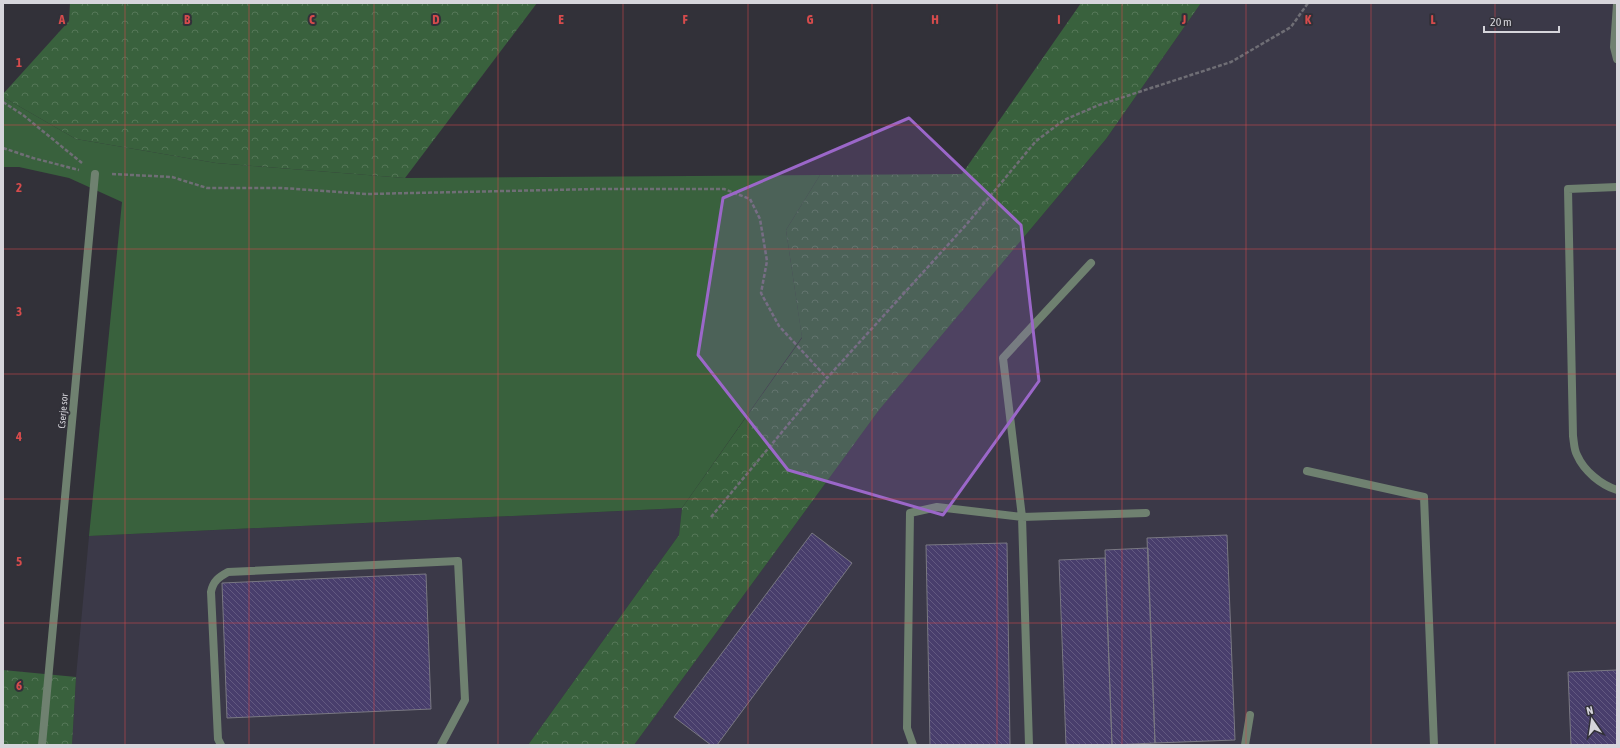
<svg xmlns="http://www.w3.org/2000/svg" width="1620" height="748" viewBox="0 0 1620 748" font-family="'Asap Condensed',sans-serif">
<defs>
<pattern id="forest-crowns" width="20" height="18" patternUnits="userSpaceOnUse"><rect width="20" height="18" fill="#39613d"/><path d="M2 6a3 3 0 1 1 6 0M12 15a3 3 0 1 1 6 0" fill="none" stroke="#557758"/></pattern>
<pattern id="building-back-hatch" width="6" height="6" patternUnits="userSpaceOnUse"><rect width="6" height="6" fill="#483e6c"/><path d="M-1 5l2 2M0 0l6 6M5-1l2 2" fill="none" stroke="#625980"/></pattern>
</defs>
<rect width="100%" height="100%" fill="#323139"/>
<path fill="#3b3948" d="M1201,3H1617V745H634L879,410L1106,139Z
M682,508L679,535L528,745H72L76,677L89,536Z"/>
<path fill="#39613d" d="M3,97L76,139L216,163L405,178L820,175L786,230L802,337L682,508L89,536L122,202L69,178L19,167H3Z"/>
<path fill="url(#forest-crowns)" d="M70,3H537L405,178L216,163L76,139L3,97V94L69,21Z
M1081,3H1201L1106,139L879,410L634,745H528L679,535L682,508L802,338L786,230L820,175L962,174Z
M3,670L76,677L72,745H3Z"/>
<path fill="url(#building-back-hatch)" stroke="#797882" d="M812,533L852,563L717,745H711L674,717Z
M1227,535L1235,740L1155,743L1147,538Z
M1007,543L1010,745H930L926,545Z
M1148,548L1155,743L1112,745L1105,550Z
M1105,558L1112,745H1066L1059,560Z
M426,574L431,709L227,718L222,583Z
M1617,670V745H1571L1568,672Z"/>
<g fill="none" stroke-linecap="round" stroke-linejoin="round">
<path stroke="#6f6e75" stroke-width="2.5" stroke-dasharray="4 2" stroke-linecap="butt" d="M3,102L23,115L82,163
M3,148L33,158L79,170
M112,174L172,177L207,188H282L367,194L598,189H724L750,199L760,219L767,261L761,293L779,326L827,378L966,225L1036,141L1064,120L1099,105L1231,62L1291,27L1308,3
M711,517L827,378"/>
<path stroke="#6f8170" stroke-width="8" d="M1617,4L1614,47L1617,59
M1617,187L1568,189L1573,436C1574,442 1574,450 1577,455C1584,471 1601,485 1617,490
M1307,471L1424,497L1434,745
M221,745L218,739L211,592C213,581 219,577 228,572L458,561L465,700L441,745
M913,745L907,728L910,513L937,507L1022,517L1146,513
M1029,745L1022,517L1003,358L1091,263
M1245,745L1250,715"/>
<path stroke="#6f8170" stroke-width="8" d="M42,745L95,174"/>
</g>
<path fill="#9b67c9" fill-opacity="0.2" stroke="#9b67c9" stroke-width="3" stroke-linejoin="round" d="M909,118L1021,225L1039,381L943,515L788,470L698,355L723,198Z"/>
<path fill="none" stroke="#d64b4c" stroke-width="1" stroke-opacity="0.55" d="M125,3V745M249,3V745M374,3V745M498,3V745M623,3V745M748,3V745M872,3V745M997,3V745M1122,3V745M1246,3V745M1371,3V745M1495,3V745M3,125H1617M3,249H1617M3,374H1617M3,499H1617M3,623H1617"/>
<g text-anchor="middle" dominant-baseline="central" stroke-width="4" stroke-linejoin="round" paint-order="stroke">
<g font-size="10" fill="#d6d5db" stroke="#323139">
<text transform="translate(63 411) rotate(-85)">Cserje sor</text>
</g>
</g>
<g font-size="13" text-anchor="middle" font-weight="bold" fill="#d64b4c" stroke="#323139" stroke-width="4" stroke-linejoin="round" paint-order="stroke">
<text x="62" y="24">A</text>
<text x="187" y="24">B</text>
<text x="312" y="24">C</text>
<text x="436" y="24">D</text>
<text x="561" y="24">E</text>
<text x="685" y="24">F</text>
<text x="810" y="24">G</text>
<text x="935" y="24">H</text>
<text x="1059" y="24">I</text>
<text x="1184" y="24">J</text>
<text x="1308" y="24">K</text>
<text x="1433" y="24">L</text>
<text x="19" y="67">1</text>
<text x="19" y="192">2</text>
<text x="19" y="316">3</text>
<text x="19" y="441">4</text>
<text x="19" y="566">5</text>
<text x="19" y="690">6</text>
</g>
<rect width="1620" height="748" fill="none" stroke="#d6d5db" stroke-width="8"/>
<g transform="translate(1592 720) rotate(347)" stroke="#323139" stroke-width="3" paint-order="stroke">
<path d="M0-3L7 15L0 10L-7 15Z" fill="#d6d5db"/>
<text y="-6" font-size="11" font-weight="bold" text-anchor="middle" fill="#d6d5db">N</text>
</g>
<path d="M1484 26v6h75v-6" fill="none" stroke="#d6d5db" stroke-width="2"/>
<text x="1490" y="26" font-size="12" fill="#d6d5db" stroke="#323139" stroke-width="3" paint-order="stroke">20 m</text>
</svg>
